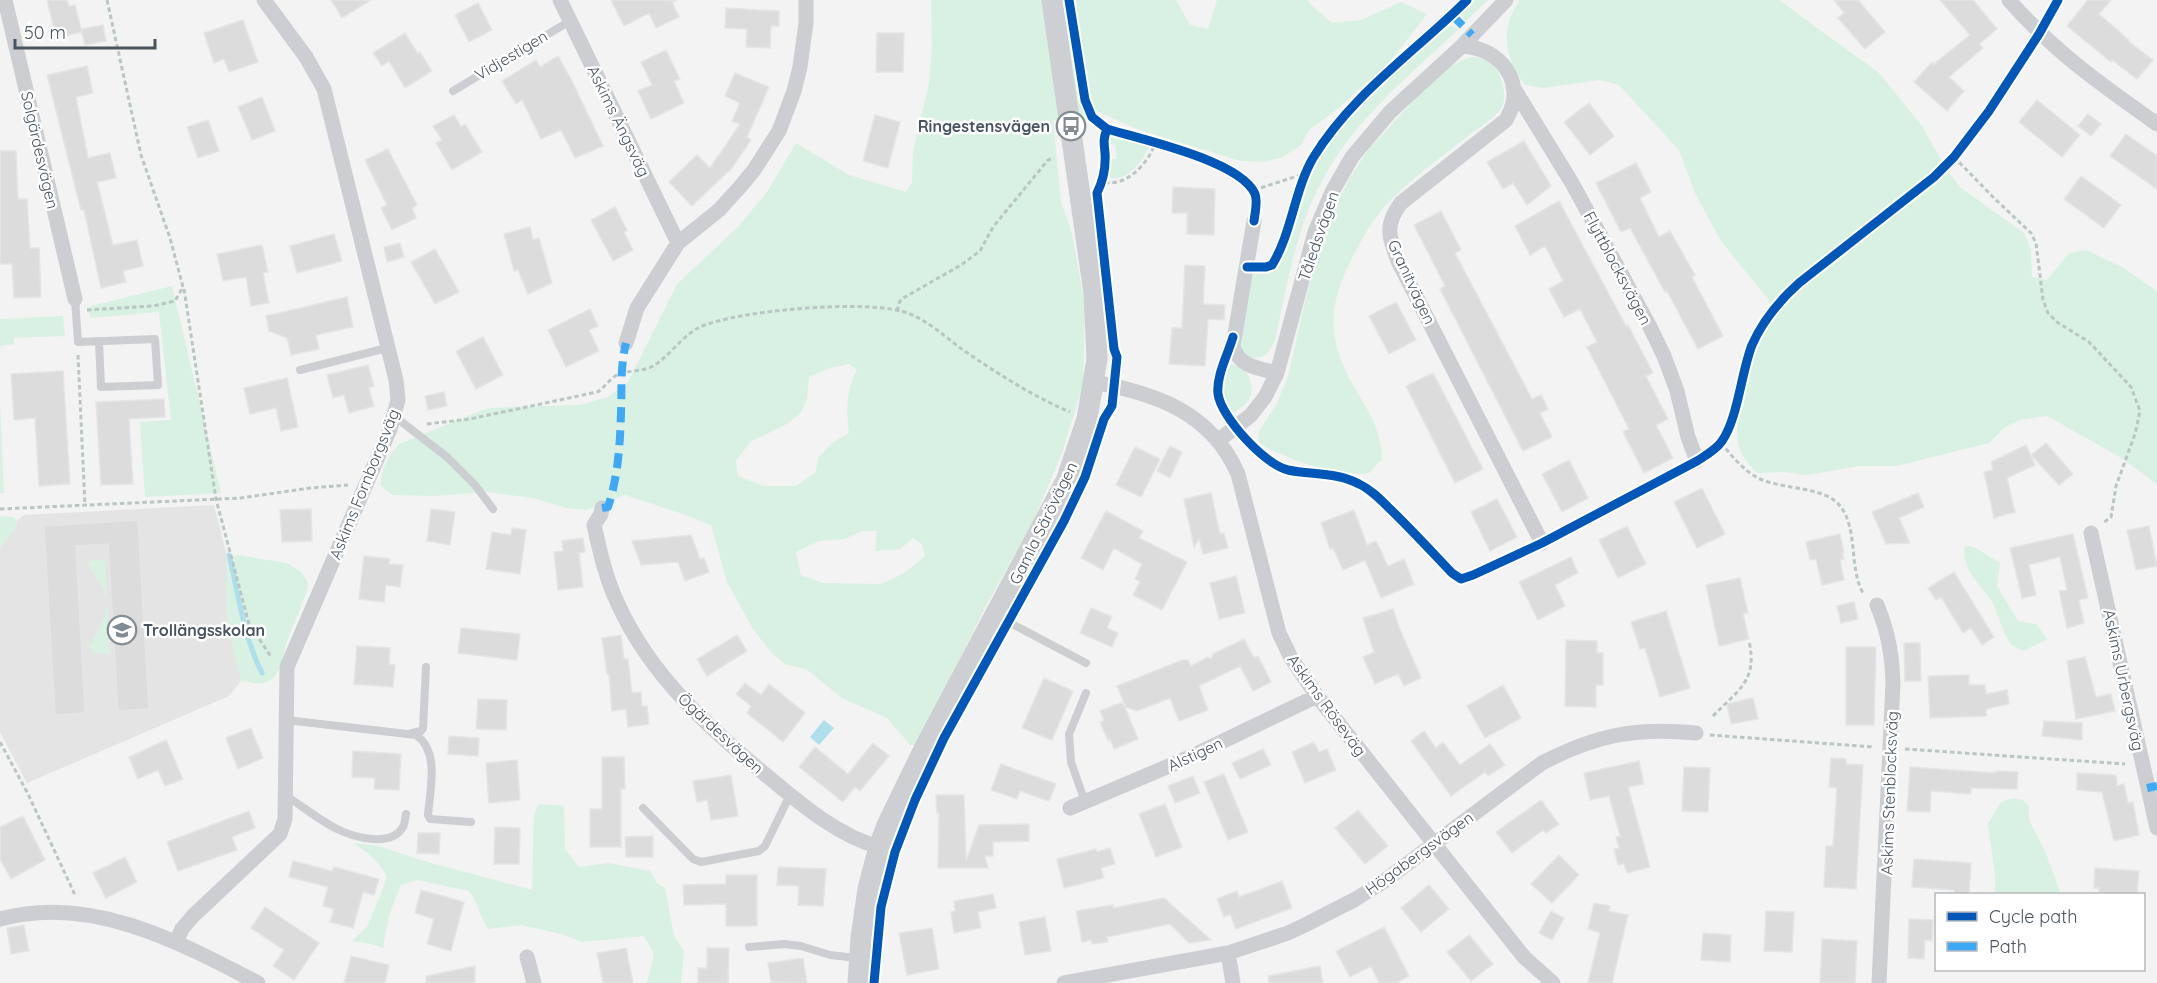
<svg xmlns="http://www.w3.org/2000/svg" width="2157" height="983" viewBox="0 0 2157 983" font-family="Quicksand,sans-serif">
<rect width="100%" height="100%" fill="#f3f3f3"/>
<path fill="#e5e4e5" d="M214,505L240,609L247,651L241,681L229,696L27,783L0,732V548L3,541L16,527L17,521L24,515Z"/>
<path fill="#d8f1e2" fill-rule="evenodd" d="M931,0H1176L1190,25L1208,29L1217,0H1308L1310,4L1332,23L1361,20L1401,2L1427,14L1388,64L1336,110L1309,130L1301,145L1283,157L1265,162L1241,161L1137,129L1099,112L1053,120L1061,202L1072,233L1085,307L1083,384L1062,453L1032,524L987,604L917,745H910L887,718L842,698L806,669L785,664L772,653L753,629L727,582L711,525L683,514L625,495L586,510L567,508L533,498L488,492L434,496L393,495L381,486C380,470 388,457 399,444L488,408L580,405L608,397L628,382L677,284L738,227L767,192L796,143L849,175L906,192L912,182L913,151L929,83L932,47ZM849,364L857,370C846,391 846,409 849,433L832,443L818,458L816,472L796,486H763L738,476L736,461L750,442L787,424L801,413L807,398L809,377L829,368ZM862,531H877L875,551L900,549L913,538L922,544L925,556L903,574L881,584L822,583L801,575L796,552L819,541L845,539Z
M1475,0H1488L1465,22L1461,13Z
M1519,0H1779L1879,73L1922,126L1945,167L1960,187L2024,233L2031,250L2032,277L2047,280L2069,253L2086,250L2122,267L2157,291V484L2118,456L2047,416L2023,419L2005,427L1989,443L1897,466H1858L1807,475L1784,472L1757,473C1750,466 1742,457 1739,447C1730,401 1755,354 1774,315L1767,298L1721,241L1695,193L1679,150L1619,85L1599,80L1543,88L1525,85C1504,57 1500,31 1519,0Z
M1450,26L1459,29C1414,71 1366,110 1333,162C1299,214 1288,277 1276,337C1271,350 1266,361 1249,357L1243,351L1240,341L1253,273L1273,270L1278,266C1288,235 1296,200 1313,171C1344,115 1395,72 1443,30Z
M1475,57C1481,58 1487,60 1492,64C1502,73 1509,99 1500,110C1492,120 1478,128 1468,136C1431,166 1388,193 1364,236C1330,296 1320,330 1357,392C1370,413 1382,434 1382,459L1369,473C1339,477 1284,459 1258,442L1259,431L1276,405L1288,377L1305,301L1321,240L1330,217L1352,174L1369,149L1420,94L1450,67L1467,58Z
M1113,137L1150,146C1143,160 1127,182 1110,178L1109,159H1117L1115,145L1107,143L1110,138Z
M172,286L221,493L145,497L140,422L171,420L159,312L91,318L87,307Z
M63,316L65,336L14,338V344L0,346V319Z
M1232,364L1246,371C1257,391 1252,403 1232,413C1224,400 1217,376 1232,364Z
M0,402L4,493H0Z
M0,516L13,517L17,521L16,527L0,548Z
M1965,546L1974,547L2000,563L1997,586L2018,621L2036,624L2047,639L2023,651C2020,649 2013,647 2011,644C2003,635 1998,612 1991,600C1980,585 1960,566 1965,546Z
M237,555L287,563L301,572L308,582L307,591L287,641L281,666L273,679L261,684L241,681L228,627L226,592L227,558Z
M105,560L110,654L93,653L90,648C97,627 116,610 102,586C97,577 90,571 88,561Z
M2013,798L2023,800L2029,806V820L2045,851L2061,894H1995V875L1988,824L2001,802Z
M539,804L564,806L565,849L579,867L609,863L650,871L657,883L665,888L674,936L684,951L681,983H647L654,954L644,936L582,942L561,934L521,925L488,929C480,916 478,903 469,891L417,880L401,885L389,915L383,948L371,944L352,941L367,927L387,878C380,861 368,853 353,843L379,846L424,861L532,890L534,814Z"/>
<path fill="#aedfed" d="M824,720L834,728L819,745L810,737Z"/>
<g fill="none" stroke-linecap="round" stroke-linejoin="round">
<path stroke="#aedfed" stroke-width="5" d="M229,555C238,593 244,638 262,673"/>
</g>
<path fill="#dcdcdd" stroke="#e4e5e6" stroke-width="1.5" d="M47,0H67L69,6L75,5L82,32L56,38Z
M331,0H371L342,18Z
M611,0H677L672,2L679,17L656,28L649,13L624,26Z
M1834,0H1858L1885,32L1865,49L1838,18L1844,13Z
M1940,0H1973L1997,29L1979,44L1983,48L1949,77L1964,91L1947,111L1914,82L1932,62L1934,64L1970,35Z
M2088,0H2111L2099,14L2129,40L2128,41L2153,60L2137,79L2112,60L2111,62L2067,26Z
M478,3L492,30L469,42L455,15Z
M726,8L779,11V26H771L770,48L746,47L747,29L725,28Z
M243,20L258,62L229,72L224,59L214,63L204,33Z
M103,25L106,41L85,45L81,29Z
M405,33L418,54L420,52L432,71L405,88L389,61L382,66L373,53Z
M877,33H904L903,72H876Z
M666,50L680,79L674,81L684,103L651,119L638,91L652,85L641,62Z
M558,56L572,81L603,146L575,158L561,130L541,139L522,100L516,104L502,81L536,60L540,67Z
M87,66L93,93L76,97L88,158L110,153L116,178L97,182L113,245L137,240L143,266L123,271L126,282L101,288L84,210H81L47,75Z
M735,73L769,87L747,137L751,140L732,168L692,206L669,182L697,155L710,168L740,124L732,121L740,103L725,96Z
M262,97L275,131L252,140L238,107Z
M2037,100L2080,135L2062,157L2019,122Z
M1589,103L1614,136L1590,155L1564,122Z
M2088,114L2101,124L2091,136L2078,126Z
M454,115L461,127L465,124L482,152L452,170L436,143L442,140L433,126Z
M875,115L900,122L888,168L863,161Z
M208,120L219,151L198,158L187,127Z
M2126,134L2157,156V189L2110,156Z
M1524,141L1551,186L1527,205L1513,183L1503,189L1487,162Z
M388,149L417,205L412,208L416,218L392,230L381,208L387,205L365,160Z
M0,151H16L18,199H27L30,248H39L41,297L14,298L12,264H0Z
M1636,163L1651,192L1640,198L1659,237L1670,231L1695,275L1692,277L1723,336L1698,349L1667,291L1665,292L1630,228L1621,232L1596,183Z
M2081,176L2121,205L2104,228L2064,199Z
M1173,187L1215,189L1214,235L1187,234V213H1172Z
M1559,201L1626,326L1628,325L1653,373L1646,376L1668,419L1656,425L1673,458L1644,473L1623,432L1629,429L1587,347L1597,342L1580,309L1564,317L1549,289L1563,281L1545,246L1530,255L1515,226Z
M615,207L627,230L624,232L633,250L613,261L591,220Z
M1441,211L1461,250L1455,253L1532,399L1541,395L1548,409L1540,413L1552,437L1523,451L1440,289L1445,286L1414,225Z
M530,227L533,240L539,238L552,283L528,294L518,270L514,271L504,234Z
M334,234L342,261L297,273L290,246Z
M400,243L404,257L387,262L384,247Z
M262,245L268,272L263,273L269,303L251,306L246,277L223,281L217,254Z
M435,249L459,292L435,304L411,262Z
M1185,265L1205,266L1203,304L1225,305L1224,320L1208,319L1205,366L1169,364L1172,328H1182Z
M347,297L353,327L316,335L319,349L291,355L287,338L269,331L266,316Z
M1396,302L1416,340L1389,354L1369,316Z
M590,309L598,326L589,330L599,351L566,367L548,330Z
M483,337L503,375L476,389L456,351Z
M368,365L374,386L369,388L374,406L349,413L344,395L333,398L327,375Z
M63,371L70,484L39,486L35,418L14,420L11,374Z
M1433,373L1483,469L1455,483L1406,386Z
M287,378L298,427L281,431L276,408L250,414L244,388Z
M444,392L447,406L428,410L425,396Z
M164,399L165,417L129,419L133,484L101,485L96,402Z
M2046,443L2073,474L2059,485L2031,455Z
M2026,445L2035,465L2007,478L2015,512L1994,518L1984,472L1993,470L1991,462Z
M1170,446L1182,452L1170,478L1157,471Z
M1135,447L1160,459L1141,497L1116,485Z
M1569,460L1588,498L1562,512L1542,474Z
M1702,488L1725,534L1697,548L1674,502Z
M1211,493L1220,534L1224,533L1228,548L1203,554L1199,539L1194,547L1184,499Z
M1918,493L1924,507L1899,518L1910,543L1886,544L1872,512Z
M1497,499L1517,537L1490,551L1471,512Z
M311,509L312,541L282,542L280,510Z
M431,509L455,512L450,545L427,541Z
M1354,510L1367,545L1376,541L1388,566L1404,559L1414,584L1381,598L1365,560L1343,570L1333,548L1330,549L1321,523Z
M1106,511L1143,531L1139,538L1187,562L1162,610L1133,595L1140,582L1135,579L1142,564L1114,548L1103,570L1081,558Z
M138,520L149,709L118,711L108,544L76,546L85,713L55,715L44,526Z
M1627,526L1646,564L1618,578L1599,540Z
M2149,526L2157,566L2136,570L2127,530Z
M512,528L526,530L520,574L486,569L492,532L511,535Z
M1840,534L1844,553H1842L1844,559L1840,560L1844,580L1822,585L1816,559L1810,560L1806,542Z
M2073,534L2088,598L2079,600L2084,623L2067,628L2059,591L2067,590L2060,557L2029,565L2036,595L2022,598L2010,548Z
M691,535L700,559L704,558L709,572L685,581L678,562L641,565L632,541Z
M583,538L585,552L579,553L583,587L558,590L554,552L563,551L562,541Z
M364,556L390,559L389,564L403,565L400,587L386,585L384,602L359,599Z
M1571,557L1578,573L1555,585L1565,606L1538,620L1519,582Z
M1954,572L1994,637L1982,645L1971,628L1963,633L1941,597L1936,600L1928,588Z
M1236,576L1245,613L1219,619L1210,583Z
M1740,578L1748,613L1743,614L1749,639L1719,646L1706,585Z
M1854,602L1858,619L1841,623L1837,606Z
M1091,608L1112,617L1107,628L1118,633L1112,647L1080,633Z
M1393,609L1399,627L1421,678L1404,686L1398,674L1375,684L1363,657L1374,652L1363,618Z
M1666,611L1690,688L1660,697L1645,648L1640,649L1631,622Z
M461,628L520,634L517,660L458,653Z
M621,635L624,659H628L632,693L641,692L642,706H647L649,724L628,727L626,709L612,711L609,674H607L602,638Z
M737,635L747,651L707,676L697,659Z
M1244,639L1254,658L1258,656L1271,682L1253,691L1240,666L1199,686L1208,710L1179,721L1170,698L1137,711L1126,707L1117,686L1182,660H1188L1191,666L1208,657L1211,659L1213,654Z
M1566,640L1597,641V653H1603V685H1596V707L1565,706Z
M1904,643H1920L1921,681H1905Z
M357,646L390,648L389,664L395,665L393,687L354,684Z
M1846,647H1876L1874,725H1846Z
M2085,657L2096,697L2111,694L2115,711L2076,719L2067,661Z
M1969,675V685H1985L1986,694L2007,690L2009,704L1986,709V716L1930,718L1928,676Z
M1044,678L1073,691L1052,740L1022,728Z
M745,683L761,695L769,684L805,713L783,742L747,713L751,706L736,694Z
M1503,685L1521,718L1485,738L1467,706Z
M1753,698L1758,719L1731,724L1727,704Z
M478,699L507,700L506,730L476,729Z
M1123,702L1138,739L1114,749L1110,739L1108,741L1100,722L1104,721L1100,711Z
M2044,721L2082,723V740L2042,736Z
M251,728L263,758L238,769L226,738Z
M1424,731L1436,748L1443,742L1460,765L1490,744L1505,765L1488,776L1485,772L1451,796L1411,741Z
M449,736L479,738L478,756L448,754Z
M166,740L183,779L165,786L158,770L138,779L129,757Z
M1314,742L1319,752L1327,749L1336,770L1305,783L1292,752Z
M873,743L889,756L860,791L855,787L843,802L799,767L815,747L848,774Z
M1263,749L1271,765L1240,779L1232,763Z
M353,751L401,754L399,790L374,789L375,778L352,777Z
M602,757H624L625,789H621V847H590V809H602Z
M1831,758L1846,759V764L1863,765L1856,889L1824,887L1826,846H1833L1837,788L1829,787Z
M517,760L520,800L489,803L486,763Z
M1639,761L1644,784L1628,787L1650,867L1627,873L1624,864L1618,865L1614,849L1619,848L1616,837L1620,836L1609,796L1590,800L1584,773Z
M1001,764L1056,784L1049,801L1020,791L1017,799L991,790Z
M1684,767L1710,768L1708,812L1682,811Z
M1910,767L1996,773V771L2018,772L2017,789L1971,788V794L1931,791L1930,812L1907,811Z
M2077,773L2116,775L2117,786L2124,784L2128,803L2133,802L2139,835L2114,841L2102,792L2077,790Z
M1224,774L1248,832L1228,840L1204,782Z
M731,775L738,816L711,820L707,800L697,802L693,781Z
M1193,776L1200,793L1175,803L1168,786Z
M936,795H964L966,861L979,825L1029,824V841L993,842V856H985L988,868H938L939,813H937Z
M1541,800L1559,824L1546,833L1543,830L1512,853L1496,832Z
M1165,804L1182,847L1156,857L1139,814Z
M1358,810L1388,846L1365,864L1335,828Z
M249,811L255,828L232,837L237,850L178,871L167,842Z
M23,816L45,860L11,879L0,859V827Z
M495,827L520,828L519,864H494Z
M418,833H440L439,854L417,853Z
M653,836V857H626L625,837Z
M1110,848L1115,864L1101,868L1104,878L1064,888L1057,859L1096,849L1097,852Z
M1559,855L1579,875L1552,903L1531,884Z
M125,857L137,882L106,898L93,873Z
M1914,859L1971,863L1969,894H1954V890L1912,887Z
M293,861L332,871L334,867L379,879L374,895L363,892L353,928L330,922L334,909L323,906L328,887L289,877Z
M778,867L826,869L823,906L798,905L799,886L777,885Z
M2095,868L2139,871L2137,894H2098L2099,888H2094Z
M726,875H757V926H726V904L684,905L683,885L726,884Z
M1282,881L1292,908L1236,929L1230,914L1224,917L1217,899L1237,891L1239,897Z
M1429,885L1449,909L1421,932L1401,908Z
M421,890L464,902L451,951L427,944L434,919L415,913Z
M993,894L996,908L978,912L981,928L954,933L951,912L955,911L954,901Z
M1164,898L1211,940L1189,943L1170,924L1107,937L1108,942L1092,944L1091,940L1082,942L1076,911L1113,905V908Z
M1594,903L1610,906L1609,911L1628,915L1612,983H1588L1600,933L1588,929Z
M265,907L319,943L294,980L273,966L284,950L251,928Z
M1551,911L1564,918L1552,940L1539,933Z
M1766,911L1794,912L1792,952L1764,951Z
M1045,917L1051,951L1025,955L1019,922Z
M1909,919L1933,920L1932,941L1925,940L1924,959L1908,958Z
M24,925L29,951L11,954L7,928Z
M1384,927L1409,976L1396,983H1379L1371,966L1350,977L1336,951Z
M932,928L939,969L907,975L899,933Z
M1703,933L1731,935L1730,962L1701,960Z
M1469,935L1493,964L1471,981L1447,952Z
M1822,939L1857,941L1855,983H1820Z
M626,948L633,983H603L597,953Z
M707,948H729L728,983H698V968H707Z
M351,956L389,965L385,983H344Z
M803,958L807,983L771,982L768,963Z
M475,966V983H426V976Z
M1320,966L1323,983H1269L1268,976Z"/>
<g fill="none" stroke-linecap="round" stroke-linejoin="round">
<path stroke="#bac6c3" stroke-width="3" stroke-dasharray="4.5 3" stroke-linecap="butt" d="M1954,157L1994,198L2031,233L2036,243L2043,300L2048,313L2057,322L2089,342L2131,387L2140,411L2135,434L2116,486L2111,517L2103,523
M1098,179C1121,193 1149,164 1155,143
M1254,190L1307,173
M184,289L216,499L249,624L272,658
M87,310L153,306L175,301L183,287L170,238L141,155L107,0
M897,311L900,301L905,297L961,265L980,251L993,227L1048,160L1054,158
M78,355L85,506
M427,424L470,419L597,392C605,388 609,379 617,375C628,370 642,372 653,366C668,358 680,338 698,328C734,310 874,298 910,314C928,321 948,339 963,350C997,373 1032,396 1070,412
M1721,443C1732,456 1743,470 1758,478C1782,490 1825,486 1840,506C1859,530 1848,568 1864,595
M0,509L241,498L310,488L348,485
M1713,716C1738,690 1758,681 1749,641
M1710,735L1874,747
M0,742L28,794L76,897
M1905,749L2125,764"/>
<path stroke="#ccced1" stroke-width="8" d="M453,91L570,21
M75,299L78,342L155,339L158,385L101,387L99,341
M300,370L387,348
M394,416L447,457L475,485L493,509
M997,616L1086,663
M286,720L416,735C440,751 430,791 428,815L430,819L471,822
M412,733L421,731L423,728L426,667
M285,795C302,806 319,820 337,829C353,837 391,848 403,827C405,824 405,818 406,814
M1085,802L1071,762L1069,734L1086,693
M643,808L693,859L701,862L759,851L765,846L790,795
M749,947L784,944L801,946L830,955L857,958"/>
<path stroke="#ccced1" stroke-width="15" d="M5,0L75,299
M560,0L678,243
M2009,0C2052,50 2103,86 2157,124
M1462,46C1501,48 1528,83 1506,120L1401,203C1384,225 1389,237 1398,261L1542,543
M1513,87L1572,183L1649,325L1664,356L1677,391L1688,437L1697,461
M1254,221L1233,346C1239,367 1258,368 1277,373
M626,343L637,308L678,243L719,210L740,187L754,170L779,131L794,91L800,67L806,23V0
M1093,382C1155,393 1211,412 1238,474L1279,633L1291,658L1317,696L1524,957L1553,983
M1218,441L1251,415L1265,397L1277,373L1315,232L1332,192L1352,157L1390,112L1462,46L1506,0
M602,508L601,514L594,525C600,552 606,579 618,604C651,677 711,730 772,780C803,806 839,836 879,847
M2091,533L2157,828
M1877,605C1888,632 1892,653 1893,683L1879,983
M1070,808L1190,757L1317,696
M0,919C91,894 179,942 258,983
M176,942L182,929L193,916L280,834L285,819L287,667L390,429L398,400L396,380L324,89L306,57L264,0
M1228,953L1233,983
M527,957L534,983
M1064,983L1228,953L1288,933L1305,925L1354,900L1383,882L1542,763C1596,735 1636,727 1696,733"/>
<path stroke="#cdcfd2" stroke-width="21" d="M858,983L861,938L868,889L879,847L887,825L924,749L1066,481L1087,419L1097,359L1094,293L1052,0"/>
<path stroke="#3fa9f5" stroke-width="8" stroke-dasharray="15 8" stroke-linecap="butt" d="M1452,15L1472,35
M602,508L608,507C618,477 620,445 621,413C622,389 620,367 626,343
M2147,788L2157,786"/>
<g stroke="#fff" stroke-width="13">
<path id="cycleway" d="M1107,129C1141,139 1241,161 1255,194C1258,201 1255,213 1254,221
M1247,267H1266L1272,265C1292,233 1294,191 1313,158C1352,94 1415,52 1467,0
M1233,337C1228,354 1216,376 1218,394C1221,417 1265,465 1288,470C1311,475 1337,472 1359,484C1370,489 1379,498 1388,507C1410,528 1430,550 1452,573L1461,579L1473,575L1542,543L1697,461C1706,455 1716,450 1722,441C1738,418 1741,373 1752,345C1763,320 1779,301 1799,283L1934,177L1954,157L1989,111L2039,34L2058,0
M874,983L881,907L895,852L915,800L944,738L1064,521L1085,477L1104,419L1112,406L1117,357L1114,349L1097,193C1103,181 1106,168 1105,153C1104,143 1103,139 1107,129L1092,117L1085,100L1069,0"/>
</g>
<use href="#cycleway" stroke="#0057b8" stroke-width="9"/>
</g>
<defs>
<g id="bus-ring" transform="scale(1.5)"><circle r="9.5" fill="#fff" stroke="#848c93" stroke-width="1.5"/><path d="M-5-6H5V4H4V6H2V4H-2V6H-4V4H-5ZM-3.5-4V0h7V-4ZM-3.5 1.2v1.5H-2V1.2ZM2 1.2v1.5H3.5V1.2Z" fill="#848c93"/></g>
<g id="school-ring" transform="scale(1.5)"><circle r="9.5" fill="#fff" stroke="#848c93" stroke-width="1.5"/><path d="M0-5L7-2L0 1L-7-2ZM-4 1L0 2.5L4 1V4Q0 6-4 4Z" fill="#848c93"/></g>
</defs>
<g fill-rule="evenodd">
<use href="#bus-ring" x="1071" y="126"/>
<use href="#school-ring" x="122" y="630"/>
</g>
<g text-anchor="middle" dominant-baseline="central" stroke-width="5" stroke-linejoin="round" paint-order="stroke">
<g font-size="16" fill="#49545f" stroke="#fff">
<text transform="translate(511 55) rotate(-31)">Vidjestigen</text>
<text transform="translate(619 121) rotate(64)">Askims Ängsväg</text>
<text transform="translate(40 150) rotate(77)">Solgärdesvägen</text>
<text transform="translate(1318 236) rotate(-71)">Tåledsvägen</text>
<text transform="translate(1618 268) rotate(62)">Flyttblocksvägen</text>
<text transform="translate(1412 282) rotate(65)">Granitvägen</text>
<text transform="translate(364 484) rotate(-68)">Askims Fornborgsväg</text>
<text transform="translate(1043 523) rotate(-64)">Gamla Särövägen</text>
<text transform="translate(2124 680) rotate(78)">Askims Urbergsväg</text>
<text transform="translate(1327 705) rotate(54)">Askims Röseväg</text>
<text transform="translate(721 733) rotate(43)">Ögärdesvägen</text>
<text transform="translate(1195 754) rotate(-25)">Alstigen</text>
<text transform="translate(1889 793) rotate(-88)">Askims Stenblocksväg</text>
<text transform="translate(1419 853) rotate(-36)">Högabergsvägen</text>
</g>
<g font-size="16" font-weight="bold" fill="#49545f" stroke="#fff" text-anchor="end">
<text x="1050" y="126">Ringestensvägen</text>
<text x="143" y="630" text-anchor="start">Trollängsskolan</text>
</g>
</g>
<rect x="1935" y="893" width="210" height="78" fill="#ffffff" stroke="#b6bbbf" stroke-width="1.5"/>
<rect x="1947" y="912" width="30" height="9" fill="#0057b8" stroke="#b6bbbf" stroke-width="1.5"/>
<text x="1989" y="923" font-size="18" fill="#49545f">Cycle path</text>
<rect x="1947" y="942" width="30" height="9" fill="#3fa9f5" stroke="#b6bbbf" stroke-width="1.5"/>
<text x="1989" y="953" font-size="18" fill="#49545f">Path</text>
<path d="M15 39v9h140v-9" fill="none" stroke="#49545f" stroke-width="3"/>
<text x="24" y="39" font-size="18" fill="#49545f" stroke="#ffffff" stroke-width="4.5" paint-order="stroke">50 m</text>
</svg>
